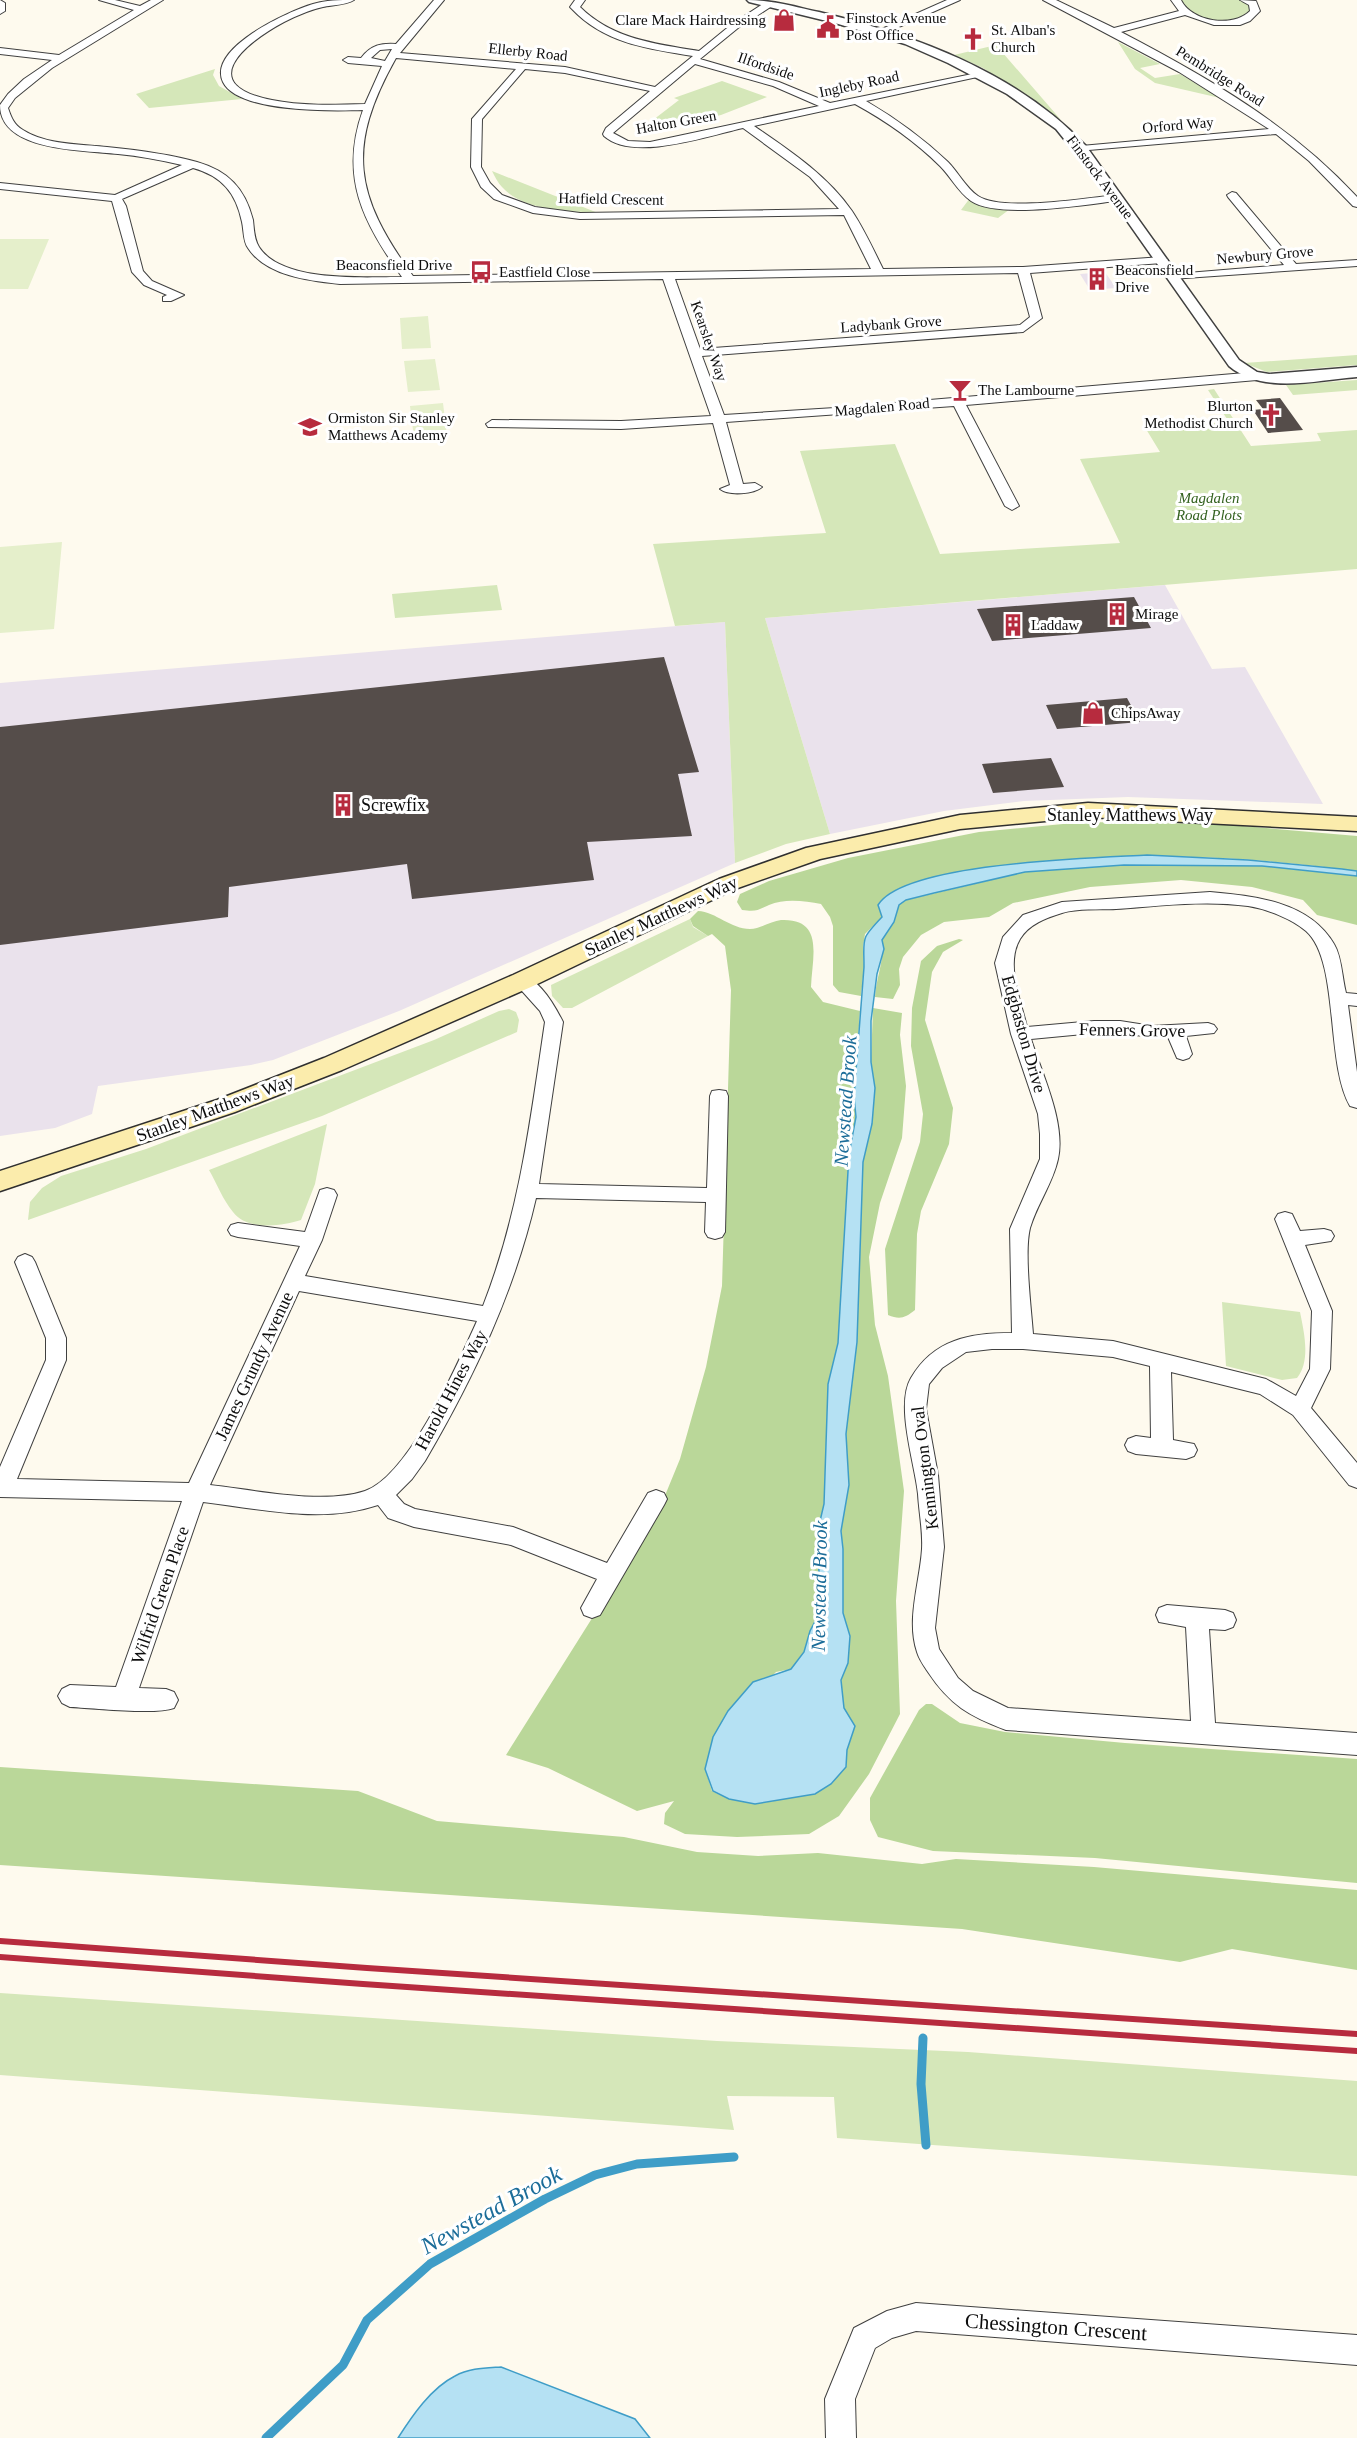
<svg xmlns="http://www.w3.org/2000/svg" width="1357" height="2438" viewBox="0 0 1357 2438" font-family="Georgia,serif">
<rect width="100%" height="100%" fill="#fefaee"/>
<path fill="#eae2ec" d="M1105,272L1116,288L1090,290L1080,274Z
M1165,585L1212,669L1245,667L1323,804L1128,797L1024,801L944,811L830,834L765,618Z
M725,622L735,863L399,1011L273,1060L251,1065L98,1086L92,1114L55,1128L0,1136V683Z"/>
<path fill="#d5e7b9" d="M1178,0H1241L1250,3L1253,11C1230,31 1197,22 1178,0Z
M1118,42L1160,64L1140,68L1155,78L1180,74L1220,98L1155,83L1135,69Z
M996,45L1061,120L983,68L954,55Z
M215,69L213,75L219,86L242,99L149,108L136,94Z
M722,81L767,97L721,115L669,127L653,120L679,100L674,98Z
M492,171L598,213C569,211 523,211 502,187C498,183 495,177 492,171Z
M970,198L983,207L1010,209L998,218L961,210Z
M1357,355V365L1267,372L1244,363Z
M1357,380V390L1293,395L1286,385Z
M1214,389L1251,446L1321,441L1317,433L1357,430V569L765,618L830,834L786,844L735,863L725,622L675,626L653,544L826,533L800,451L895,444L940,554L1120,543L1080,459L1160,452L1146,429L1229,422L1208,390Z
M497,585L502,610L395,618L392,594Z
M690,919L693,927L708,936L572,1008H563L552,996L551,985Z
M509,1009L516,1012L519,1020L517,1032L322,1116L28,1220L30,1202L42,1188L61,1176L146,1149L434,1040L499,1011Z
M327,1124L315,1184L301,1220C282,1226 247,1231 233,1212C223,1200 217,1184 209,1170Z
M1222,1302L1300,1312C1304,1332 1311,1361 1297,1378L1282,1380L1226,1366Z
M0,1993L717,2041L968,2052L1357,2081V2176L837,2138L834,2097L727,2096L734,2130L0,2075Z"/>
<path fill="#bad799" d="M1084,822L1219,824L1357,836V871C1225,853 1092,850 961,873C938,877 892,883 878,905L882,917L865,934L863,947L864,967L861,996L839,992L833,985V926L830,917L821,904C805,901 785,898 769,905C757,910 757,912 742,910L737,902L740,894L769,881L848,858L979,832Z
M1152,863L1172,866L1175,863L1262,866L1357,876V925L1317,915L1303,900L1252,887L1181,880L1090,887L1013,903L989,917L944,922L921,935L903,957L899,969L900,985L893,999L875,997C876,978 885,959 882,940L894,922L899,905L906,900L1025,872Z
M698,911C716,912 731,929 750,929C760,929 771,921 781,920C825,918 812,958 811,987L823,1002L860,1011L854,1097L856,1117L849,1154L838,1343L828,1384L824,1504L817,1534L821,1610L810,1631L804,1652L791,1669L776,1672L713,1737L705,1769L712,1791C767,1819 799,1792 846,1767L847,1750L855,1726L844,1708L841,1680L848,1663L850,1636L843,1613V1549L841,1531L849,1485L846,1434L857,1342L863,1162L872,1124L875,1088L871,1062L873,1008L902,1013L900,1035L906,1086L902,1138L880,1203L869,1257L875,1325L888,1376L904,1491L896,1601L900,1714L869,1774L839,1816L809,1834L737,1837L685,1834L664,1824L665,1813L674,1801L637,1811L548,1768L506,1755L657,1515L680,1459L706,1367L722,1286L731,990L725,946L712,934L708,936L693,926L690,919Z
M959,939L963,940L943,952L932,972L925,1020L953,1108L949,1144L921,1211L917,1234L915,1310C905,1318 900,1320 888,1315L885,1249L920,1142L923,1114L911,1046L912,1008L921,961L937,946Z
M926,1704H932L960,1723L1005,1732L1125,1743L1357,1759V1883L1095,1858L933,1851L878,1837L870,1820V1798L919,1710Z
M0,1767L358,1791L437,1821L624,1837L697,1852L758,1856L818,1853L922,1864L956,1859L1094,1867L1357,1890V1970L1232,1949L1180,1962L962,1929L0,1865Z"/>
<path fill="#e5efcb" d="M0,239H49L28,289H0Z
M428,316L431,348L402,349L400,318Z
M435,359L440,390L408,392L404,361Z
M443,403L447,436L414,438L410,406Z
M62,542L54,629L0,633V547Z"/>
<path fill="#b5e1f3" stroke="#3f9dc7" stroke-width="1.5" d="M1147,855L1248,860L1342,869L1357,871V876L1262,866L1124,865L1025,872L934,893L906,900L899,905L894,922L882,940L884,949L877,974L871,1021V1062L875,1088L872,1124L863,1162L857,1342L846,1434L849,1485L841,1531L843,1549V1613L850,1636L848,1663L841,1680L844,1708L855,1726L847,1750L846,1767L831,1784L815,1794L755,1804L729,1799L713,1791L705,1769L713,1737L728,1711L753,1682L791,1669L804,1652L810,1631L821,1610L817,1534L824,1504L828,1384L838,1343L849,1154L856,1117L854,1097L864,967C864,937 860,940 882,917L878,905C905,862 1096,858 1147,855Z
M501,2367L635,2419L650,2438H398C412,2416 431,2388 455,2376C469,2368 486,2368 501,2367Z"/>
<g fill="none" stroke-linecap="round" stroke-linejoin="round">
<path stroke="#3f9dc7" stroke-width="9" d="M923,2038L921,2084L926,2145
M266,2438L343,2365L367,2320L430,2264L545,2199L595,2175L637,2164L734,2157"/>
</g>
<path fill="#554d4a" d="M1280,398L1303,430L1268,433L1253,410L1263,409L1256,400Z
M1134,597L1151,628L992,641L977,609Z
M664,657L699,772L678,774L692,836L587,842L594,880L412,899L407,864L229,887L228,917L0,945V727Z
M1127,698L1140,722L1057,729L1046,705Z
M1051,758L1064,787L993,793L982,764Z"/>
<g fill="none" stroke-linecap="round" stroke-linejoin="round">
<g stroke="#404040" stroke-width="2">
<path id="minor" d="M0,0L5,3V11L0,14Z
M99,0H115L140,6L151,0H163L52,68L15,98L8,108C11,117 14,125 23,130C47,145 80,144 107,147C137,150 169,154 197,162C228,171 245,188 253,220C254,229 254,239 259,247C282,283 365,277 402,277C363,222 339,177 363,110C333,111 238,113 223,82C207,48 289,11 313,4C326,0 339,0 354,0C346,5 332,5 323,7C309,10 296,16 284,22C243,44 195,85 272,100C302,106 334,105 365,104L382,66L348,63L343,60L348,57L361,58C371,45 381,43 396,44L434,0H444L400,53L565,67L655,87L693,56C648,49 604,43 572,9L570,7L575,0H585L580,7C612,39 656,44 699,51L732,24L766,2H772V6L738,28L700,59L779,82L830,103L982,72V76L866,101C895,118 923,138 948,162C958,172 966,188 978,196C1002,212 1086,198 1116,195L1121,198L1116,201C1083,205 998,219 971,201C958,192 951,177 940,166C915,141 886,121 855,104L754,126C789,150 827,175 852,211C864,229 873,249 883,269L1023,267L1162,257L1168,260L1162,263L1030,273L1042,318L1023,332L702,356L724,415L835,408L1257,372L1263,376L1257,380L966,405L1019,506L1012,510L1005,506L954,406L726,422L743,484L755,483L762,487C754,494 729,496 720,489L730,485L713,423L621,429L488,427L486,424L492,420L621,421L711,416L663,279L340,284C310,281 266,276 248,248C243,241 244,231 242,222C236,193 222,176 193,168L122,199L126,206L143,271L152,281L184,295L171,301H163V297L167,295L144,285L132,272L112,201L0,189V183L115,195L182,165C161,160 139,156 118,154C84,150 0,152 0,105L8,94L24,79L52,60L0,54V48L59,55L134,10ZM392,49L385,61L371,58L380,50ZM396,58L516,69L472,119L471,167L481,187L494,199L533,213L580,219L844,215L871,269L413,276C354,195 346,147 396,58ZM695,64L773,86L819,106L650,142L628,141L613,133ZM525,69L565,73L650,91L606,128L603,134L604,136C633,162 708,136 743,128L810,177L839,209L580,213L535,207L502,195L490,183L481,167L482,119ZM1018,273L1030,317L1020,325L700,349L675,279Z
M947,0H960L883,34L875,32Z
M1043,0H1056L1114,28L1179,11L1171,0H1181C1192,22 1233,28 1250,11L1249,5L1240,0L1256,1L1260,11L1250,21L1240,25H1214L1185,15L1121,32C1207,77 1291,125 1357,197V207L1353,206L1309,161L1276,134L1077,151V147L1081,146L1269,129L1179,72Z
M1232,192L1236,193L1296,264L1357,260V266L1171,279L1169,277L1175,274L1284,265L1228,197L1227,195Z
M1210,892C1254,896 1309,901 1334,944C1342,957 1342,978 1346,993L1357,994V1006L1348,1005L1357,1072V1108L1350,1106C1325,1063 1340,961 1306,931C1292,919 1267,909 1248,906C1204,900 1160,906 1116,909C1099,910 1078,908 1062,913C1046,918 1029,924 1020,939C1005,964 1021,1001 1027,1027L1094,1021H1120L1152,1026L1208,1023L1214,1025L1217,1029L1214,1033L1186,1036L1192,1054L1189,1058L1183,1060L1177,1058L1168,1037L1094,1033L1031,1039C1042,1074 1066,1123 1058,1159C1053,1183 1037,1204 1030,1228C1024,1252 1031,1307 1033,1334L1113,1341L1266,1379L1296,1396L1310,1369L1312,1311L1275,1219L1278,1214L1285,1212L1292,1214L1300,1231L1324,1229L1331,1231L1334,1236L1331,1241L1305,1245L1332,1311L1330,1369L1311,1408L1357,1463V1488L1349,1485L1293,1415L1260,1394L1171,1372L1173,1440L1194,1444L1197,1450L1194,1456L1186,1459L1136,1454L1128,1451L1125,1445L1128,1439L1136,1436L1151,1438L1150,1366L1113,1357L1023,1349H992L966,1352L942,1368L929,1384L926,1409L938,1475L944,1547L935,1628L939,1649L958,1678L973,1691L1008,1708L1191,1721L1186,1627L1159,1622L1156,1615L1159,1608L1167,1605L1225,1610L1233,1613L1236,1620L1233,1627L1225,1630L1209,1629L1215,1723L1357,1733V1755L1006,1730C969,1716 950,1705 928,1672C924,1666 919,1659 917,1652C906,1619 920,1582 922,1549C923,1531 919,1512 918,1494C915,1464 895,1405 911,1378C934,1339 970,1333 1012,1333L1010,1229L1040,1159V1134L1038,1114L1011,1034L995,963L1003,937L1023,915L1062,902Z
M522,975C540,980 555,1006 563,1022L539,1184L707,1188L710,1096L712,1091L719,1090L726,1091L728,1096L725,1232L722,1237L715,1239L708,1237L705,1232L706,1202L536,1198C514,1293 474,1377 425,1461L412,1479L396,1495L404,1504L415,1509L513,1527L607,1563L648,1493L656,1490L664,1493L667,1499L664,1505L600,1615L592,1618L584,1615L581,1608L597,1579L511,1545L414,1527L388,1518L378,1505C322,1524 261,1509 203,1502L139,1688L166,1689L174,1692L178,1700L174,1708C155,1715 94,1708 70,1707L62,1703L58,1696L62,1689L70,1685L116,1687L182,1501L0,1497V1467L46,1360V1338L15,1262L18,1257L25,1254L32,1257L35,1262L66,1338V1360L17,1479L189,1483L300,1246L238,1237L231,1235L228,1230L231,1225L238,1223L305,1232L320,1190L327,1188L334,1190L337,1195L322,1240L305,1276L483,1306C520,1211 530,1122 545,1022L540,1011L513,981L516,977ZM299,1291L477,1321C458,1363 409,1476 365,1491C323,1505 255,1490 210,1485Z
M916,2303L1357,2335V2365L916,2331L892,2338L875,2348L855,2399L856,2438H826L825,2399L854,2328L887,2311Z"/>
</g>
<g stroke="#404040" stroke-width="3">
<path id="tertiary" d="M747,0C772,0 795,7 819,12C915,35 1018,73 1086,146L1239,360L1257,372L1269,374L1357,367V377C1316,380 1264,395 1229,366L1106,191L1056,129L1007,94L948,63L905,44L835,23L749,2Z"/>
</g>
<g stroke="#2f2f2f" stroke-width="3">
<path id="secondary" d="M1088,803L1357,817V831L1088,817L960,829L820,859L735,889L531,987L342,1070L235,1112L0,1191V1171L217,1100L324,1058L513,975L719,879L806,848L960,815Z"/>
</g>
<use href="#minor" fill="#fff" fill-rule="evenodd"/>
<use href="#tertiary" fill="#fff" fill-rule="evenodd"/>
<use href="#secondary" fill="#fbecac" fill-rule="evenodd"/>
<path stroke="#b72b3e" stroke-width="6" d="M0,1941L367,1968L1357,2034
M0,1957L363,1984L1357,2051"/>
</g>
<defs>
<g id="shop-bare" transform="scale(1.8)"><path d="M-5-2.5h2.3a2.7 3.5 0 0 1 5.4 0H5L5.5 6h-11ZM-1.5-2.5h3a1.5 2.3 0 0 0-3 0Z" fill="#b72b3e" stroke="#fff" stroke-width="2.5" paint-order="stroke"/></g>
<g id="civic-bare" transform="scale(1.8)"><path d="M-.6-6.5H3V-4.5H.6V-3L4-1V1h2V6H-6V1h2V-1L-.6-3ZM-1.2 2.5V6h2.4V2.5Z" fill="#b72b3e" stroke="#fff" stroke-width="2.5" paint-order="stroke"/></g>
<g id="church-bare" transform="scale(1.8)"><path d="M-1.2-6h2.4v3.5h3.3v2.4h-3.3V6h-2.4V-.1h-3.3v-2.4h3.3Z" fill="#b72b3e" stroke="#fff" stroke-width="2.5" paint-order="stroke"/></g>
<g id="bus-bare" transform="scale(1.8)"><path d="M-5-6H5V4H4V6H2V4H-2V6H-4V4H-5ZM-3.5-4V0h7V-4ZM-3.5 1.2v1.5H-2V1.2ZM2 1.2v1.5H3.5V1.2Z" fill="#b72b3e" stroke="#fff" stroke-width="2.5" paint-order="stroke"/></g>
<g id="building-bare" transform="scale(1.8)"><path d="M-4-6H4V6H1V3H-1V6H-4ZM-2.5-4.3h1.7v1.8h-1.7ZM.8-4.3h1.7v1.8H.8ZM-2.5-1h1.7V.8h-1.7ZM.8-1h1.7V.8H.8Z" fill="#b72b3e" stroke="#fff" stroke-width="2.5" paint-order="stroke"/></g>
<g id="bar-bare" transform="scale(1.8)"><path d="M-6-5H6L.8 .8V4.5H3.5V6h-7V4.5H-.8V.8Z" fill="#b72b3e" stroke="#fff" stroke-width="2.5" paint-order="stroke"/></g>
<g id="school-bare" transform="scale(1.8)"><path d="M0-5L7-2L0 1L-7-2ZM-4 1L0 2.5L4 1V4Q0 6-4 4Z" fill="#b72b3e" stroke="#fff" stroke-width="2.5" paint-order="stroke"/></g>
</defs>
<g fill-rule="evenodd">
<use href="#shop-bare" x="784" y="20"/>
<use href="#civic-bare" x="828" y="27"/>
<use href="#church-bare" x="973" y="39"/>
<use href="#bus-bare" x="481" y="272"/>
<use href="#building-bare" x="1097" y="279"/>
<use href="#bar-bare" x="960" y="390"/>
<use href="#church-bare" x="1271" y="415"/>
<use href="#school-bare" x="310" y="427"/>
<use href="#building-bare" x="1117" y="614"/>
<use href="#building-bare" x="1013" y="625"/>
<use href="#shop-bare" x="1093" y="713"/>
<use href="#building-bare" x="343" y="805"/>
</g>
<g text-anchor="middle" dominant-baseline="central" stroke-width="6" stroke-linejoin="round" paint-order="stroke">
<g font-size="15" fill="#0d0d0d" stroke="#fff" text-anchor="start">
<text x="846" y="18">Finstock Avenue<tspan x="846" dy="17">Post Office</tspan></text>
<text x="766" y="20" text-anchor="end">Clare Mack Hairdressing</text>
<text x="991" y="30">St. Alban's<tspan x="991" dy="17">Church</tspan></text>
<text x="1115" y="270">Beaconsfield<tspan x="1115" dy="17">Drive</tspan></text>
<text x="499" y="272">Eastfield Close</text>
<text x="978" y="390">The Lambourne</text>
<text x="1253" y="406" text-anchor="end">Blurton<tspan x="1253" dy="17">Methodist Church</tspan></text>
<text x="328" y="418">Ormiston Sir Stanley<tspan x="328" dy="17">Matthews Academy</tspan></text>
<text x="1135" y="614">Mirage</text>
<text x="1031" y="625">Laddaw</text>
<text x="1111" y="713">ChipsAway</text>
</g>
<g font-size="15" fill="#0d0d0d" stroke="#fff">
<text transform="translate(528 52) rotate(6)">Ellerby Road</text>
<text transform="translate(766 66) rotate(19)">Ilfordside</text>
<text transform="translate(1220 76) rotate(32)">Pembridge Road</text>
<text transform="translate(859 84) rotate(-12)">Ingleby Road</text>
<text transform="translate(676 122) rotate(-10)">Halton Green</text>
<text transform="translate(1178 125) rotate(-5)">Orford Way</text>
<text transform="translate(1100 177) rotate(53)">Finstock Avenue</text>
<text transform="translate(611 199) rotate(1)">Hatfield Crescent</text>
<text transform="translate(1265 255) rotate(-5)">Newbury Grove</text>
<text x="394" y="265">Beaconsfield Drive</text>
<text transform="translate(891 324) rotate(-4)">Ladybank Grove</text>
<text transform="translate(709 341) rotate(71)">Kearsley Way</text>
<text transform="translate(882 407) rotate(-5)">Magdalen Road</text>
</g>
<g font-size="15" font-style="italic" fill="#346220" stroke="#fff">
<text x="1209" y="498">Magdalen<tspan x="1209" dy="17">Road Plots</tspan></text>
</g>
<g font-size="18" fill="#0d0d0d" stroke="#fff" text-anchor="start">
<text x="361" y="805">Screwfix</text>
</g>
<g font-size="18" fill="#0d0d0d" stroke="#fff">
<text x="1130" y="815">Stanley Matthews Way</text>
<text transform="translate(661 916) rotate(-25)">Stanley Matthews Way</text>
<text transform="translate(1132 1030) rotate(1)">Fenners Grove</text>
<text transform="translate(1024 1034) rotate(74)">Edgbaston Drive</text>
<text transform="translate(215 1108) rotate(-20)">Stanley Matthews Way</text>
<text transform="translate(254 1366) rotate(-65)">James Grundy Avenue</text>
<text transform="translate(451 1390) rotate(-62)">Harold Hines Way</text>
<text transform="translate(925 1468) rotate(-97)">Kennington Oval</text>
<text transform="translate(160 1595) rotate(-71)">Wilfrid Green Place</text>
</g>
<g font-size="20" font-style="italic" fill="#1c6d99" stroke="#fff">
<text transform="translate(845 1101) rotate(-86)">Newstead Brook</text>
<text transform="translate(819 1586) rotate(-89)">Newstead Brook</text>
</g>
<g font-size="21" fill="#0d0d0d" stroke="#fff">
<text transform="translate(1056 2327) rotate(4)">Chessington Crescent</text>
</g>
<g font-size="24" font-style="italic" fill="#1c6d99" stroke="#fff">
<text transform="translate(491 2210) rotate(-29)">Newstead Brook</text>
</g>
</g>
</svg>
